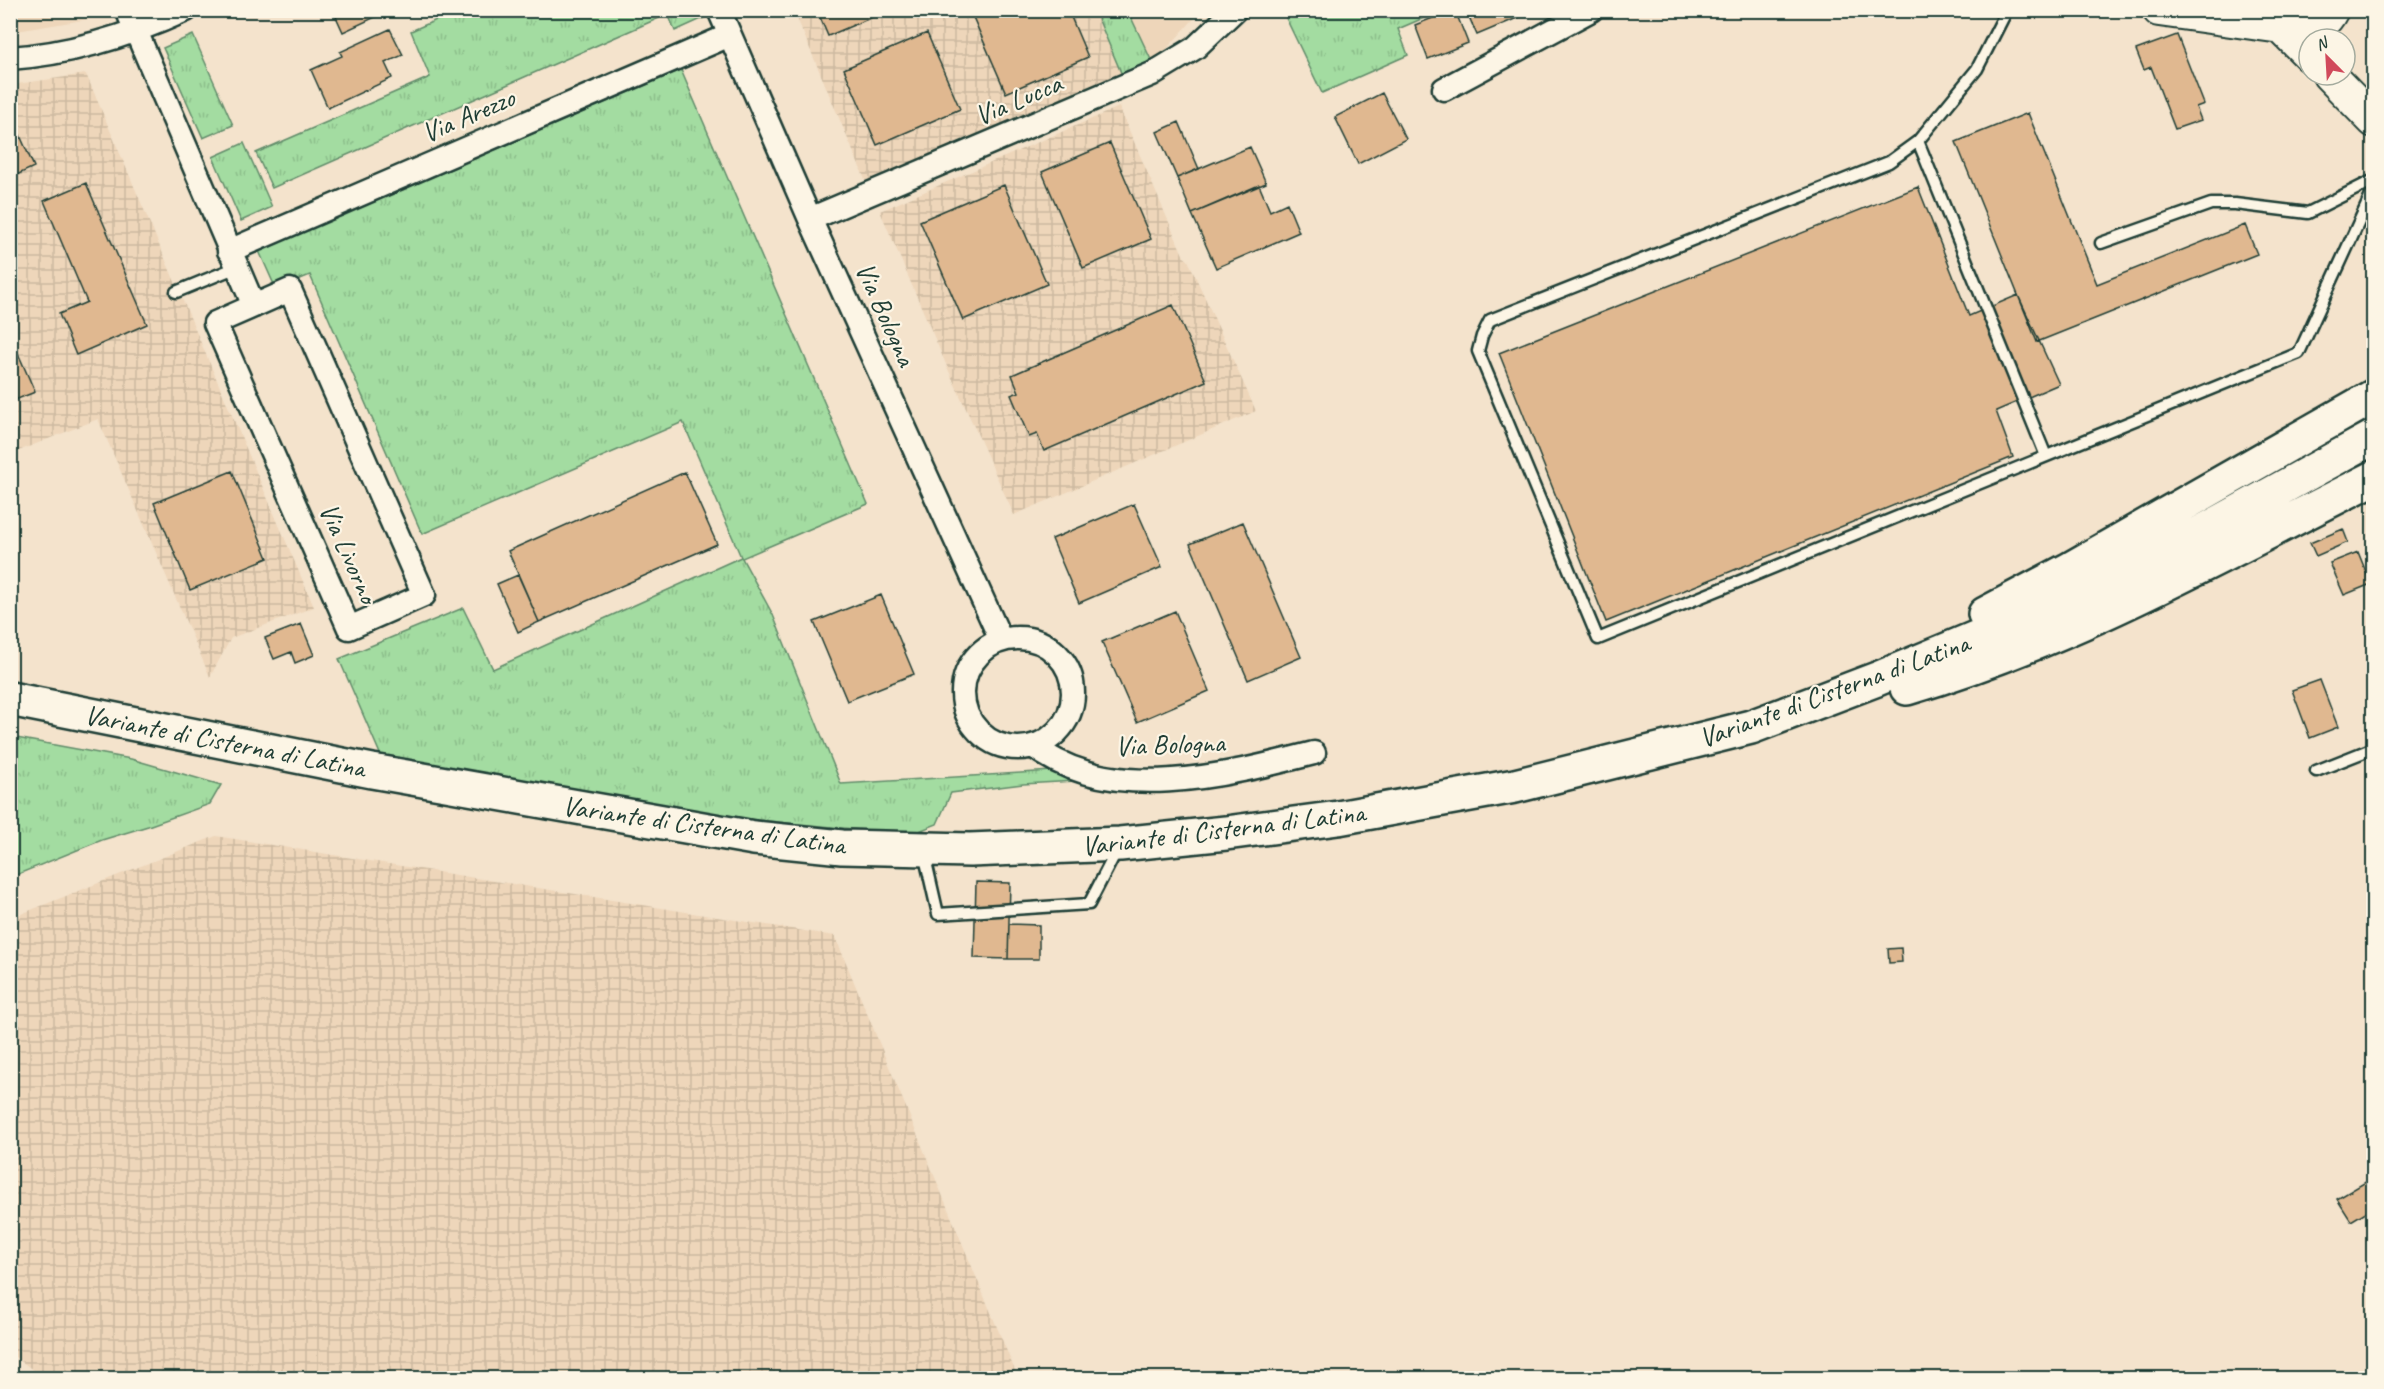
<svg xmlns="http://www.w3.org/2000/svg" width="2384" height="1389" viewBox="0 0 2384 1389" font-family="Caveat,sans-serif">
<defs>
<pattern id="industrial-grid" width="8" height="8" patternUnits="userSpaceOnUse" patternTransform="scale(1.5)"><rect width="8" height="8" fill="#eed6ba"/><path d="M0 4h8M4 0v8" fill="none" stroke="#ccb9a0"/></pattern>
<pattern id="grass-tufts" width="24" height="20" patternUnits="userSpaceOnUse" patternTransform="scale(1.5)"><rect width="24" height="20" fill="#a3dca1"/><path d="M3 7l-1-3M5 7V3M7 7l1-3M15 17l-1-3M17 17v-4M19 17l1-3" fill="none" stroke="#8cbe8b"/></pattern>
</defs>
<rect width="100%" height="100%" fill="#f4e3cc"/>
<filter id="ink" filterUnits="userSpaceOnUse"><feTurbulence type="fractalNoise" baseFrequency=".0167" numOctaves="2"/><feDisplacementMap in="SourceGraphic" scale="12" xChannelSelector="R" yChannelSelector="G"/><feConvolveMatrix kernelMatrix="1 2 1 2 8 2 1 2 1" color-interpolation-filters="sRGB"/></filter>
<g filter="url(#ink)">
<path fill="#eed6ba" d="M104,10L105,12L89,19L11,32V11Z
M1128,11H1201L1153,64Z"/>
<path fill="url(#industrial-grid)" d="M794,11H1095L1122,75L866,182Z
M86,74L314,607L231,638L210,677L98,419L11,454L10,85Z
M1119,107L1184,257L1188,260L1256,411L1014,515L948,369L880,211Z
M216,836L835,936L1018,1378H44L11,1354V918Z"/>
<path fill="url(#grass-tufts)" stroke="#618c6a" stroke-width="1.5" d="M656,10L659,18L272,188L256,153L430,77L411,31L457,11Z
M667,11H706L708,16L675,31Z
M1095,11H1128L1153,64L1122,75Z
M1286,11V10L1440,11L1398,29L1408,55L1322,93L1286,18Z
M193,35L233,125L203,138L163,48Z
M681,70L868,504L742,558L773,615L841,784L1052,771L1076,781L1023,784L951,793L937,824L919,831H876L689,814L381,756L339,659L463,608L493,669L741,557L683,422L422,534L310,275L276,289L259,251Z
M244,143L272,207L241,221L213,157Z
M11,737L131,759L221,785L210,804L148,826L102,840L11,877Z"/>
<path fill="#e0b890" stroke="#1f3d34" stroke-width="1.5" d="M333,10H380L382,14L343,32Z
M817,10H889L828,36Z
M988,10H1068L1088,57L1006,93L973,17Z
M1453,10H1455L1468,43L1428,59L1415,25Z
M1466,10H1520L1522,16L1477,35Z
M390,29L403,55L385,63L392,78L328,108L311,70L342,56L340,52Z
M927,33L960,109L877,145L844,69Z
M2177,35L2204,104L2196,107L2201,120L2175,129L2151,67L2144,70L2136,50Z
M1382,93L1406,139L1358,164L1335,117Z
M10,113L34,167L10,178Z
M2028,113L2097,284L2245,225L2257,254L2037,342L1956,142Z
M1179,122L1199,169L1177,178L1157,132Z
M1110,143L1151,239L1083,268L1042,172Z
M1250,147L1266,183L1192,214L1177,178Z
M86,183L147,324L76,355L59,314L87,302L44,201Z
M1004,185L1047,284L963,320L920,221Z
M1259,185L1270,211L1287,203L1299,232L1216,268L1192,214Z
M1918,187L1969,316L2018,295L2059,384L1996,411L2013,457L1606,622L1499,353Z
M1173,305L1206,381L1044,451L1037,434L1029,437L1011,395L1019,392L1012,375Z
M10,335L35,392L10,402Z
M232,471L268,558L190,590L154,503Z
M685,472L717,544L539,622L508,551Z
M1134,504L1162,567L1079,603L1052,539Z
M1243,522L1301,657L1248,680L1190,544Z
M2343,529L2348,542L2316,556L2310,543Z
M2358,552L2371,584L2344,595L2330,563Z
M518,575L539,622L518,632L497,584Z
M881,595L914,674L847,701L814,622Z
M1175,611L1209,691L1137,722L1102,642Z
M301,624L314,655L295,663L291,652L274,659L265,638Z
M2320,680L2338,727L2310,738L2292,690Z
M976,882L1010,883L1008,959L974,958Z
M1009,924L1039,925V959H1008Z
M1901,948L1902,962L1889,963L1888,949Z
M2374,1177V1207L2351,1221L2337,1199Z"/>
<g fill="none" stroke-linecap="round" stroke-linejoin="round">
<g stroke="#1f3d34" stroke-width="15">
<path id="lane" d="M2007,10L1977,69L1918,141L1889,162L1490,320L1482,336L1478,351L1598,639L2299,353L2374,189
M1918,141L2046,456
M2101,243L2211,204H2235L2308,213L2374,180
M176,292L237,267
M2316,771L2374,748
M924,853L938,914L1089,904L1117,850"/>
</g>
<g stroke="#1f3d34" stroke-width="27">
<path id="street" d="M127,10L254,306
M719,10L810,219L1001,640
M10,58C71,54 131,35 186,10
M1444,89L1591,10
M810,219L1152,74L1195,48L1235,10
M229,251L730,35
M290,290L424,595L349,628L215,323Z
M963 693a55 55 0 1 1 110 0a55 55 0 1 1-110 0Z
M1033,746C1110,806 1228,775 1314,753"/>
</g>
<g stroke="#1f3d34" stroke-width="36">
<path id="secondary" d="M2159,10L2281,27L2309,55
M2274,21C2293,38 2320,34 2332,10
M2329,75L2374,121"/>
</g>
<g stroke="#1f3d34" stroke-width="38">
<path id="primary" d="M1985,614L2070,569L2374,396
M1907,688C2071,640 2221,555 2374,478
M10,699L372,771L754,838L842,847L970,850L1120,844L1226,833L1338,818L1515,786L1751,727L1877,679L2050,607L2191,538L2374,437"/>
</g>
<use href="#lane" stroke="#fcf5e5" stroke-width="10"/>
<use href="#street" stroke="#fcf5e5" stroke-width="22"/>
<use href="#secondary" stroke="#fcf5e5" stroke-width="32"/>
<use href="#primary" stroke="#fcf5e5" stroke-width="33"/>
</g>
</g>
<g text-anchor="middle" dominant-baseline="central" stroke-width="4.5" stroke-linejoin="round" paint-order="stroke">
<g font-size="28" fill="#1f3d34" stroke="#fcf5e5">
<text transform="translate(1018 99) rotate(-23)">Via Lucca</text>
<text transform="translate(468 115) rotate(-23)">Via Arezzo</text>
<text transform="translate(886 314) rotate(66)">Via Bologna</text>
<text transform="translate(349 553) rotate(66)">Via Livorno</text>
<text transform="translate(1834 690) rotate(-20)">Variante di Cisterna di Latina</text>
<text transform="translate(225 741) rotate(11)">Variante di Cisterna di Latina</text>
<text transform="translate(1170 744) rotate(-2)">Via Bologna</text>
<text transform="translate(704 825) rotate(8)">Variante di Cisterna di Latina</text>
<text transform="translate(1223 829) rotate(-7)">Variante di Cisterna di Latina</text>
</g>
</g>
<rect width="2384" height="1389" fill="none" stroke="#fcf5e5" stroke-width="36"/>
<rect x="18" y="18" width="2348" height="1353" fill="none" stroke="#1f3d34" stroke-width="2" filter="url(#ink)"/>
<g transform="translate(2327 57) rotate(336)"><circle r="28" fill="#fcf5e5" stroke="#a4ab9e" stroke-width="1.5"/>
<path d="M0-4.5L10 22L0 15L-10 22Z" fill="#d1495b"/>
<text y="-9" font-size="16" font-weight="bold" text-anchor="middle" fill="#1f3d34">N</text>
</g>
</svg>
